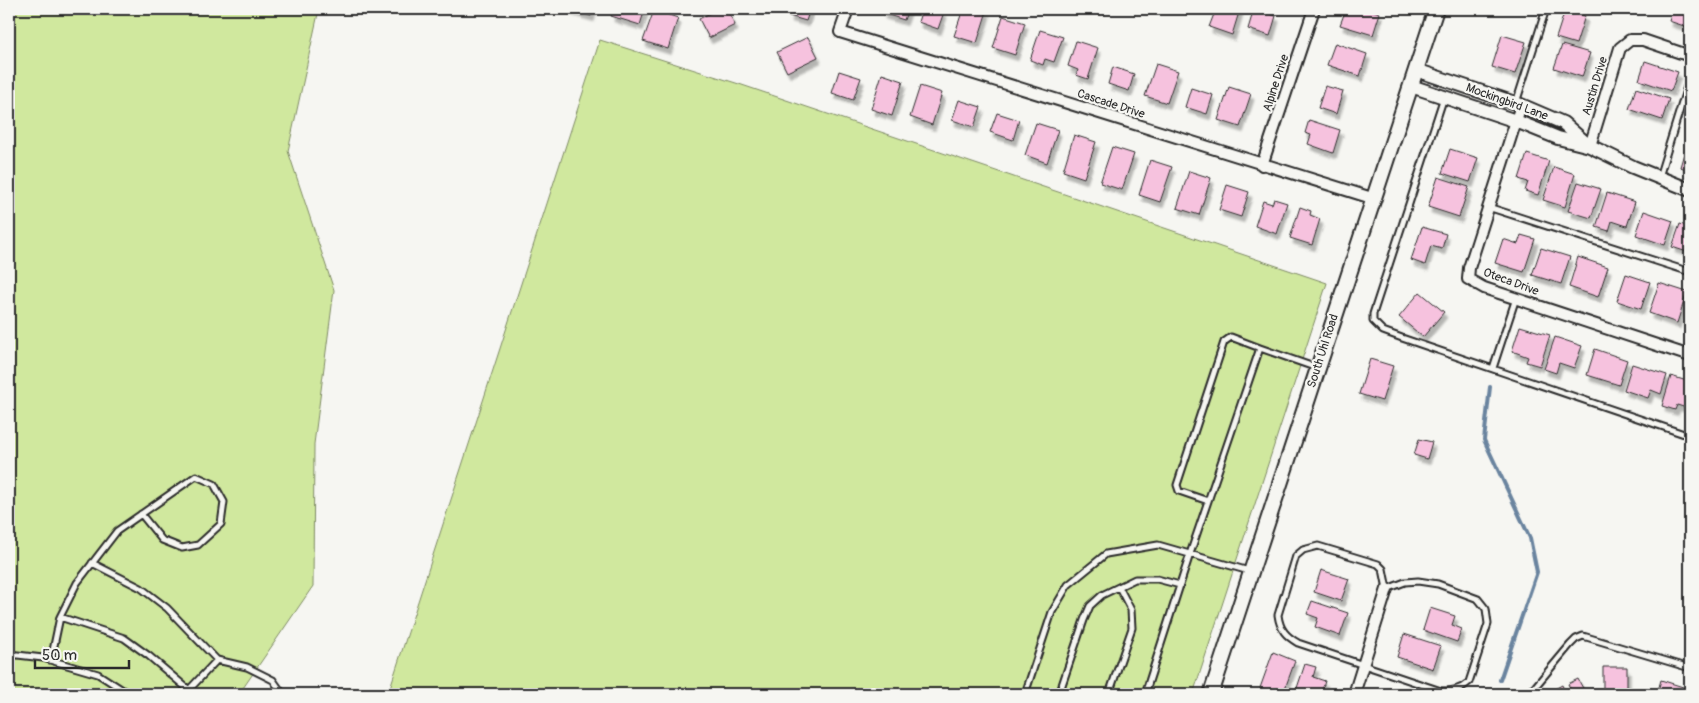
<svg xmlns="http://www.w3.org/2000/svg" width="1699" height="703" viewBox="0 0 1699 703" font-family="Pangolin,sans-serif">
<defs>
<filter id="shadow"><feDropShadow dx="3" dy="5.5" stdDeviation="1" flood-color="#0004"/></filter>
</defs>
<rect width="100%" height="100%" fill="#f6f6f2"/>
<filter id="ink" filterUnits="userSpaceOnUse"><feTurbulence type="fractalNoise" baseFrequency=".02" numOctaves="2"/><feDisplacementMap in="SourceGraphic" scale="10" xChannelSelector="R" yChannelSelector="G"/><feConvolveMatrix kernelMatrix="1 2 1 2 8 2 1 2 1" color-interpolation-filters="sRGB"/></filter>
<g filter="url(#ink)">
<path fill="#d0e89e" stroke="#7e8a64" d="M9,9H319L288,151L334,290L314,444L313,586L239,694H20L9,690Z
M600,40L739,84L1327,283L1193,694H388Z"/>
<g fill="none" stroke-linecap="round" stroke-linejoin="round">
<path stroke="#6a849f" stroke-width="4" d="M1490,387L1484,440L1530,538L1537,572L1500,680"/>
</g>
<path fill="#f6c2de" stroke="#2b2b2b" filter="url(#shadow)" d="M567,9H593L591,16Z
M613,9H645L640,25L611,16Z
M710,9H727L735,25L709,38L699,19L712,12Z
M791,9H810L806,21L789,16Z
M883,9H908L904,20L882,13Z
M922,9H934L944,12L938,29L918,22Z
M963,9H981L987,11L977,43L954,36Z
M1216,9H1240L1232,35L1209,27Z
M1254,9L1276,16L1270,36L1248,29Z
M1346,9H1367L1380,13L1373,35L1340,25Z
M1673,9H1690V28L1669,21Z
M654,10L678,18L668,49L643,41Z
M1565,10L1585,16L1576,44L1556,38Z
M1003,16L1025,23L1015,55L993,48Z
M1040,30L1063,37L1054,62L1045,59L1043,65L1030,60Z
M1502,35L1526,42L1515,74L1492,67Z
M808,37L818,57L787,72L777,52Z
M1076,41L1098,48L1088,79L1076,75L1078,70L1068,66Z
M1335,43L1367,54L1360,76L1327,65Z
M1562,45L1590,53L1582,77L1554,68Z
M1645,61L1678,72L1671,91L1639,80Z
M1156,64L1178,71L1167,103L1145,96Z
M1113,67L1134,74L1129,91L1108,84Z
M839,71L861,78L853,100L832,93Z
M882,74L903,81L892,116L871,109Z
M920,86L942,93L932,125L910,117Z
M1325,86L1343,91L1336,114L1318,108Z
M1229,87L1251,94L1240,127L1218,120Z
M1191,88L1213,95L1207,114L1185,107Z
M1636,88L1669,99L1662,120L1629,109Z
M959,100L981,107L974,127L952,120Z
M997,113L1019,120L1013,140L990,132Z
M1309,120L1340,130L1333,153L1308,144L1311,135L1305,133Z
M1036,123L1058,130L1047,163L1025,155Z
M1074,135L1096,142L1084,178L1063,171Z
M1687,143L1690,144V170L1680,167Z
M1112,147L1134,154L1122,190L1100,183Z
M1450,149L1478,158L1470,182L1442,173Z
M1527,154L1549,161L1538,195L1525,191L1528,182L1519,179Z
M1150,160L1172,167L1160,202L1139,195Z
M1554,167L1575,174L1565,207L1543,200Z
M1189,171L1211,178L1199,215L1177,208Z
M1438,177L1469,187L1459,217L1428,207Z
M1578,182L1601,189L1591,218L1568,211Z
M1227,185L1249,192L1241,217L1219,210Z
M1607,193L1635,202L1627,226L1612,221L1609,231L1596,227Z
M1274,199L1287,203L1277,234L1255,226L1263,201L1272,204Z
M1300,207L1311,211L1310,215L1320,219L1312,245L1290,238Z
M1644,211L1673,221L1665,245L1636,235Z
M1680,224L1690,227V253L1672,247Z
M1422,227L1446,234L1442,249L1431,246L1425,265L1411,260Z
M1521,235L1535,239L1524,272L1495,263L1503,239L1518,244Z
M1541,248L1570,257L1561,284L1532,275Z
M1578,257L1608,267L1598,297L1569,287Z
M1626,274L1650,282L1641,309L1617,301Z
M1659,283L1687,292L1677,323L1649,313Z
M1420,292L1444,312L1423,337L1399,317Z
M1520,326L1550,335L1540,366L1526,362L1528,357L1512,351Z
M1555,337L1582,346L1574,368L1559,363L1556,373L1544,369Z
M1595,349L1627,360L1619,385L1587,375Z
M1370,359L1393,366L1382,401L1359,394Z
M1632,364L1667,375L1661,394L1651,390L1648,398L1624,390Z
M1671,376L1690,382V409L1677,405L1675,410L1662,406Z
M1419,439L1432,442L1427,459L1414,455Z
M1321,570L1349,579L1341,601L1314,592Z
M1312,601L1348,613L1340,636L1315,627L1318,618L1307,614Z
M1430,608L1455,616L1452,625L1462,629L1457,642L1423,630Z
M1404,634L1441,646L1433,669L1397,657Z
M1273,652L1295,661L1283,694L1260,688Z
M1305,664L1316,667L1313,677L1325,681L1321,694H1295Z
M1603,667H1627V694H1603Z
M1578,679L1586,694H1573L1568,684Z
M1661,680L1683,687L1681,694H1657Z
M1562,685L1566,694H1552L1551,691Z"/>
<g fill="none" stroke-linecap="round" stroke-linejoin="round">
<g stroke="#2b2b2b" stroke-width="9">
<path id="service" d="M1444,97L1373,314V321L1383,331L1402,338L1690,436
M1516,103L1546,9
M1659,177L1690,77
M1488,207L1690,272
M1493,368L1516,298
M1208,501L1179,491L1177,485L1224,342L1231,337L1260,348
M1318,546L1378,564L1383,569L1387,589L1405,582L1418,581L1438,584L1478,599L1486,609L1488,624L1469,682C1460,690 1453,691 1441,691L1298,643C1286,636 1280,630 1278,615L1296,556L1303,550Z
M92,563L141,588L167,608L217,660L185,694
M60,617L124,638L149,656L189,690
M9,654L43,658L98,674L129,694
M51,660L60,617L77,583L117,531L196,476L214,484L224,502L221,524L198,545L182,548L162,540L141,514
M217,660L247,667L273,680L283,694
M1025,694L1052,612L1068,585L1106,554L1158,545L1249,571
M1059,694L1084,620L1090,606L1102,595L1135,579H1157L1180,585
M1109,694L1132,628L1131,610L1119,587
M1145,694L1190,554L1260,348L1317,368
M1529,694L1570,645L1576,639L1583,636L1690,668"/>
</g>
<g stroke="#2b2b2b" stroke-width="14">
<path id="minor" d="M848,9L840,32L1375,199
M1521,105L1469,268L1468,279L1484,288L1690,356
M1590,146L1620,48L1630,40H1643L1690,56
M1262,165L1314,9
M1354,694L1387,589"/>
</g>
<g stroke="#2b2b2b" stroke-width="16">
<path id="tertiary" d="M1416,70L1521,105L1563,123L1588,145
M1411,86L1516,121L1558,138L1590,146L1633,167L1690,190"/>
</g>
<g stroke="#2b2b2b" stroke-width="18">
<path id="secondary" d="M1211,694L1436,9"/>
</g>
<use href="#service" stroke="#f6f6f2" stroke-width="5"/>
<use href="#minor" stroke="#f6f6f2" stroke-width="10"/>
<use href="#tertiary" stroke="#f6f6f2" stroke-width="12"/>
<use href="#secondary" stroke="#f6f6f2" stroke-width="14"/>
</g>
</g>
<g text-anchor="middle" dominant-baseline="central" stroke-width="4.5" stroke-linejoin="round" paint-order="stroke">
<g font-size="12" fill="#2b2b2b" stroke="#f6f6f2">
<text transform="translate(1276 83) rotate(-72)">Alpine Drive</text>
<text transform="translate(1595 86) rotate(-73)">Austin Drive</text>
<text transform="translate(1507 102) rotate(20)">Mockingbird Lane</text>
<text transform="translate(1111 104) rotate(18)">Cascade Drive</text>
<text transform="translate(1511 282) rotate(20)">Oteca Drive</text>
<text transform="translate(1323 351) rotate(-72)">South Uhl Road</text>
</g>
</g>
<rect width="1699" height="703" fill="none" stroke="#f6f6f2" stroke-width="30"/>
<rect x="15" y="15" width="1669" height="673" fill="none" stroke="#2b2b2b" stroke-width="2" filter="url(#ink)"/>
<path d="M35 660v8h94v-8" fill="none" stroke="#2b2b2b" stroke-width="2.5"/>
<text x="42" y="660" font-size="15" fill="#2b2b2b" stroke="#f6f6f2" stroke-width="4" paint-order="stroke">50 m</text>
</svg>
